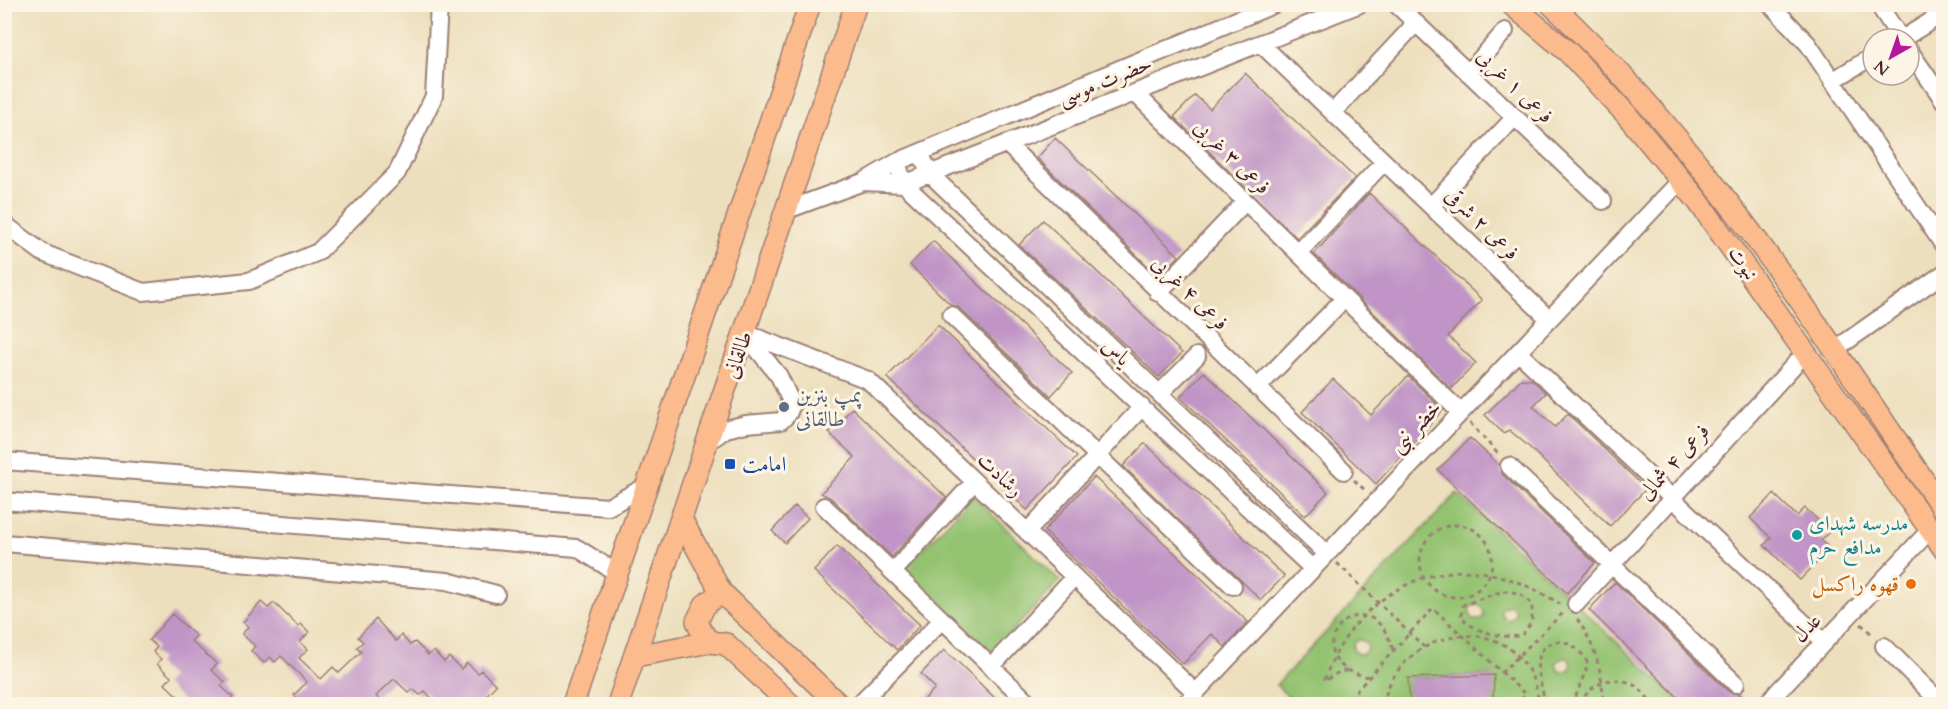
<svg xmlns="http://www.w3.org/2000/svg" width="1948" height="709" viewBox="0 0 1948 709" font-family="Cardo,Amiri,serif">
<rect width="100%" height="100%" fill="#fcf5e5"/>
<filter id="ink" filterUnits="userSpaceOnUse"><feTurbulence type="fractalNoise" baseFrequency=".0167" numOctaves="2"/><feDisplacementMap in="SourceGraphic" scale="12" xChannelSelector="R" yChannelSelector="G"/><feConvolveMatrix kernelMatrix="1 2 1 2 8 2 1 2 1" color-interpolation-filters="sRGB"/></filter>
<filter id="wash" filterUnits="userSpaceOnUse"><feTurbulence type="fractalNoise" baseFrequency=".008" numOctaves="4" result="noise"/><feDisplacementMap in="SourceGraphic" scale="24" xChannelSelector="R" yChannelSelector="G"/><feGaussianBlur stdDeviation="1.35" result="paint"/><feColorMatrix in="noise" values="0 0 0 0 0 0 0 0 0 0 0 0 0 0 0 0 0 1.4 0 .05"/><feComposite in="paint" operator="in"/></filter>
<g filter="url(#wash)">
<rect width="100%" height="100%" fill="#eddfbd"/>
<path fill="#93c270" stroke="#6e704e" stroke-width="1.5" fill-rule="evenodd" d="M1457,493L1678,699L1677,704H1493V675L1409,678L1410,704H1296L1276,685ZM1479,605L1483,609L1484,616L1480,620H1473L1469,611L1471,606ZM1510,605L1515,610V615L1510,620L1505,619L1500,611L1503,607ZM1359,639L1367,644L1368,649L1363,654H1358L1353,650V644ZM1564,657L1569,659L1571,666L1569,670L1562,672L1558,670L1556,663Z
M973,496L1060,581L990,655L902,571Z"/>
<g id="blocks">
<path fill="#c094c6" d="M1245,73L1355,178L1297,238L1174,117L1195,95L1210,109Z
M1055,138L1179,256L1159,277L1037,158Z
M1369,193L1482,300L1448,336L1476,363L1451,389L1314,254Z
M1043,220L1182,353L1159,377L1019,245Z
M933,241L1072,373L1051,396L958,307L951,305L910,265Z
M938,325L1077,457L1027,510L887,377Z
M1204,372L1328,492L1305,516L1180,397Z
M1408,376L1443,410L1376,484L1302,412L1333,379L1371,415Z
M1521,379L1533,380L1546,393L1533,406L1555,427L1568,414L1646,489L1610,526L1527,445L1509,430L1504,434L1485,415Z
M852,408L946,497L892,557L831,498L821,493L855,457L829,433Z
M1470,438L1499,465L1502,474L1595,563L1567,593L1438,470Z
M1145,443L1284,576L1261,600L1123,466Z
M1094,477L1248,622L1225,647L1212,634L1183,664L1044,531Z
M1774,494L1797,516L1805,508L1830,531L1821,540L1830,549L1800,580L1764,545L1771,538L1750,518Z
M795,506L808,518L785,543L772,531Z
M837,546L920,625L897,650L814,571Z
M1615,582L1729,692L1739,694L1750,705H1686L1589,610Z
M261,602L268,608L274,603L298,626L301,624L309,632L300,642L308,649L299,658L321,679L333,667L339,673L361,652L357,647L363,642L358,637L376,619L396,641L401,635L410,645L415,642L428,655L434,651L444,662L449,657L461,669L467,663L478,673L481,670L496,685L477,705H438L425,691L420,695L413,689L409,693L394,679L376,696L385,705H303L294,695L307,682L281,656L275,662L270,657L264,663L251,651L255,646L242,634L248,627L243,622Z
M172,614L196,636L191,641L217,664L211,670L225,682L221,686L233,697L227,705H187L165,684L171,677L157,664L161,659L153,652L157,647L149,640Z
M944,650L959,663L1002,705H919L935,688L921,674Z
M1494,675L1493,705H1410L1408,678Z"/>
</g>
</g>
<g filter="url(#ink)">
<use href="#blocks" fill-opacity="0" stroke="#9c7f74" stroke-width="1.5"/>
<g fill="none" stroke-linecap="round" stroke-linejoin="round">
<g stroke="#9c7f74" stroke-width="20">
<path id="minor" d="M1396,4L1603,201
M1770,4L1808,44L1944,246
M1878,4L1901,39
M1902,39L1944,13
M1261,44L1549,319
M1909,50L1944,101
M1468,73L1505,31
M1832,81L1873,56
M1135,93L1461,413
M1333,112L1416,23
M1007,144L1344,471
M920,153L930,174L1327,554
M897,162L904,184L1313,569
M863,182L904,184L1360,4
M1431,206L1515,117
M787,210L863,182L897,162L1275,4
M4,224L43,253L143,292L249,281L318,252L397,173L434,96L439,4
M1298,253L1384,162
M1158,293L1245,202
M951,315L1233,586
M745,333L868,380L1196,693
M1833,351L1944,273
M1518,352L1824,642
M1257,388L1344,299
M1160,393L1197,356
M708,442L726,429L746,424L781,421L788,414L792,404L779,376L745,334
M4,461L608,507L648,485
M1509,466L1736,684
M4,501L577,548L617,573
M824,506L1030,704
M1027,532L1142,407
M4,543L447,581L496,594
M893,572L974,482
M1576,604L1806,352
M1884,646L1942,704
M991,667L1074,577
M859,704L942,620
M1185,704L1681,180
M1766,704L1930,530L1944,528"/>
</g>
<g stroke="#9c7f74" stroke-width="24">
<path id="major" d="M1511,4L1568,52L1626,114L1698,201L1944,549
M1551,4C1708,150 1823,335 1944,510
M681,519L721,592L838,704
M710,642L701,631L697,621L705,605L721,592
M635,656L710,642L726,644L790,704
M573,704L810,4
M618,704L856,4"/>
</g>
<path stroke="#9c7f74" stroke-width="3" stroke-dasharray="4.5 4.5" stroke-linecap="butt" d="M1470,423L1500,456
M1354,480L1367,492
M1420 561a36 36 0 1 1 72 0a36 36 0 1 1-72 0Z
M1337,563L1424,647
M1503,591L1519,593L1532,604V622L1522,635C1504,640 1473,631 1461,617L1463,605Z
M1577,619C1594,642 1604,675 1603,704
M1861,624L1874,636
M1347,671H1341L1324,681C1346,615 1408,564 1480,572C1509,576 1536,589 1560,604
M1501,673L1565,611
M1369,677C1283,661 1369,566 1393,650
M1347,704L1345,703L1433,608L1526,695L1517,704
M1384,704C1393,637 1496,606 1530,673C1535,683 1539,694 1538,704
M1545,704C1544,694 1536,669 1538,662C1544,630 1577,639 1588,664L1573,704
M1580,704C1595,672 1636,672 1651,704"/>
<use href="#minor" stroke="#fff" stroke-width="16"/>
<use href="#major" stroke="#fbbb8c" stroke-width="21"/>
</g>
</g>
<circle fill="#5c6f8a" stroke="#fcf5e5" stroke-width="2" cx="784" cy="407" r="6"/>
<rect fill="#1a4fb4" stroke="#fcf5e5" stroke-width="2" x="724" y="458" width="12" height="12" rx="3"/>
<circle fill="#0f9aa8" stroke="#fcf5e5" stroke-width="2" cx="1797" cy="535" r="6"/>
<circle fill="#e8710a" stroke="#fcf5e5" stroke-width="2" cx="1911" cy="584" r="6"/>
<g text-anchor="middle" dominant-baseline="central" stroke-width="6" stroke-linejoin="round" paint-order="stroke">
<g font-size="21" fill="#4a1f2b" stroke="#fcf5e5">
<text transform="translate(1105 81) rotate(-22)">حضرت موسی</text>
<text transform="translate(1515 86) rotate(44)">فرعی ۱ غربی</text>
<text transform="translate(1232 157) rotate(44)">فرعی ۳ غربی</text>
<text transform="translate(1482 224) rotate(44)">فرعی ۲ شرقی</text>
<text transform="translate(1743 263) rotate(54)">نبوت</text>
<text transform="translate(1190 293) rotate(44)">فرعی ۴ غربی</text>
<text transform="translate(1116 352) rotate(43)">یاس</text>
<text transform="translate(738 355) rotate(-71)">طالقانی</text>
<text transform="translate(1416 427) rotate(-47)">خضر نبی</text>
<text transform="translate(1674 462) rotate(-48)">فرعی ۴ شمالی</text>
<text transform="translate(1000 475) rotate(44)">رشادت</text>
<text transform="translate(1807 628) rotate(-47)">عدل</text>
</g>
<g font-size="21" fill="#4e5e75" stroke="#fcf5e5" text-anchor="start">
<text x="796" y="395">پمپ بنزین<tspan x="796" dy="24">طالقانی</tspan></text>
</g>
<g font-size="21" fill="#164399" stroke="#fcf5e5" text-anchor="start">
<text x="742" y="464">امامت</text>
</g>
<g font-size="21" fill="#0d838f" stroke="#fcf5e5" text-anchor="start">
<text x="1809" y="523">مدرسه شهدای<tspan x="1809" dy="24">مدافع حرم</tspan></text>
</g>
<g font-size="21" fill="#c56008" stroke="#fcf5e5" text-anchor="end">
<text x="1899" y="584">قهوه راکسل</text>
</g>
</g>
<rect width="1948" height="709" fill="none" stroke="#fcf5e5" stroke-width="24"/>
<g transform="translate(1891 57) rotate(220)"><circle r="28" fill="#fcf5e5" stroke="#b59f9b" stroke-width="1.5"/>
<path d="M0-4.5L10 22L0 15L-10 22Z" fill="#b5179e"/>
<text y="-9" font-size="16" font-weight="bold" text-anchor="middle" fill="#4a1f2b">N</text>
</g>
</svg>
